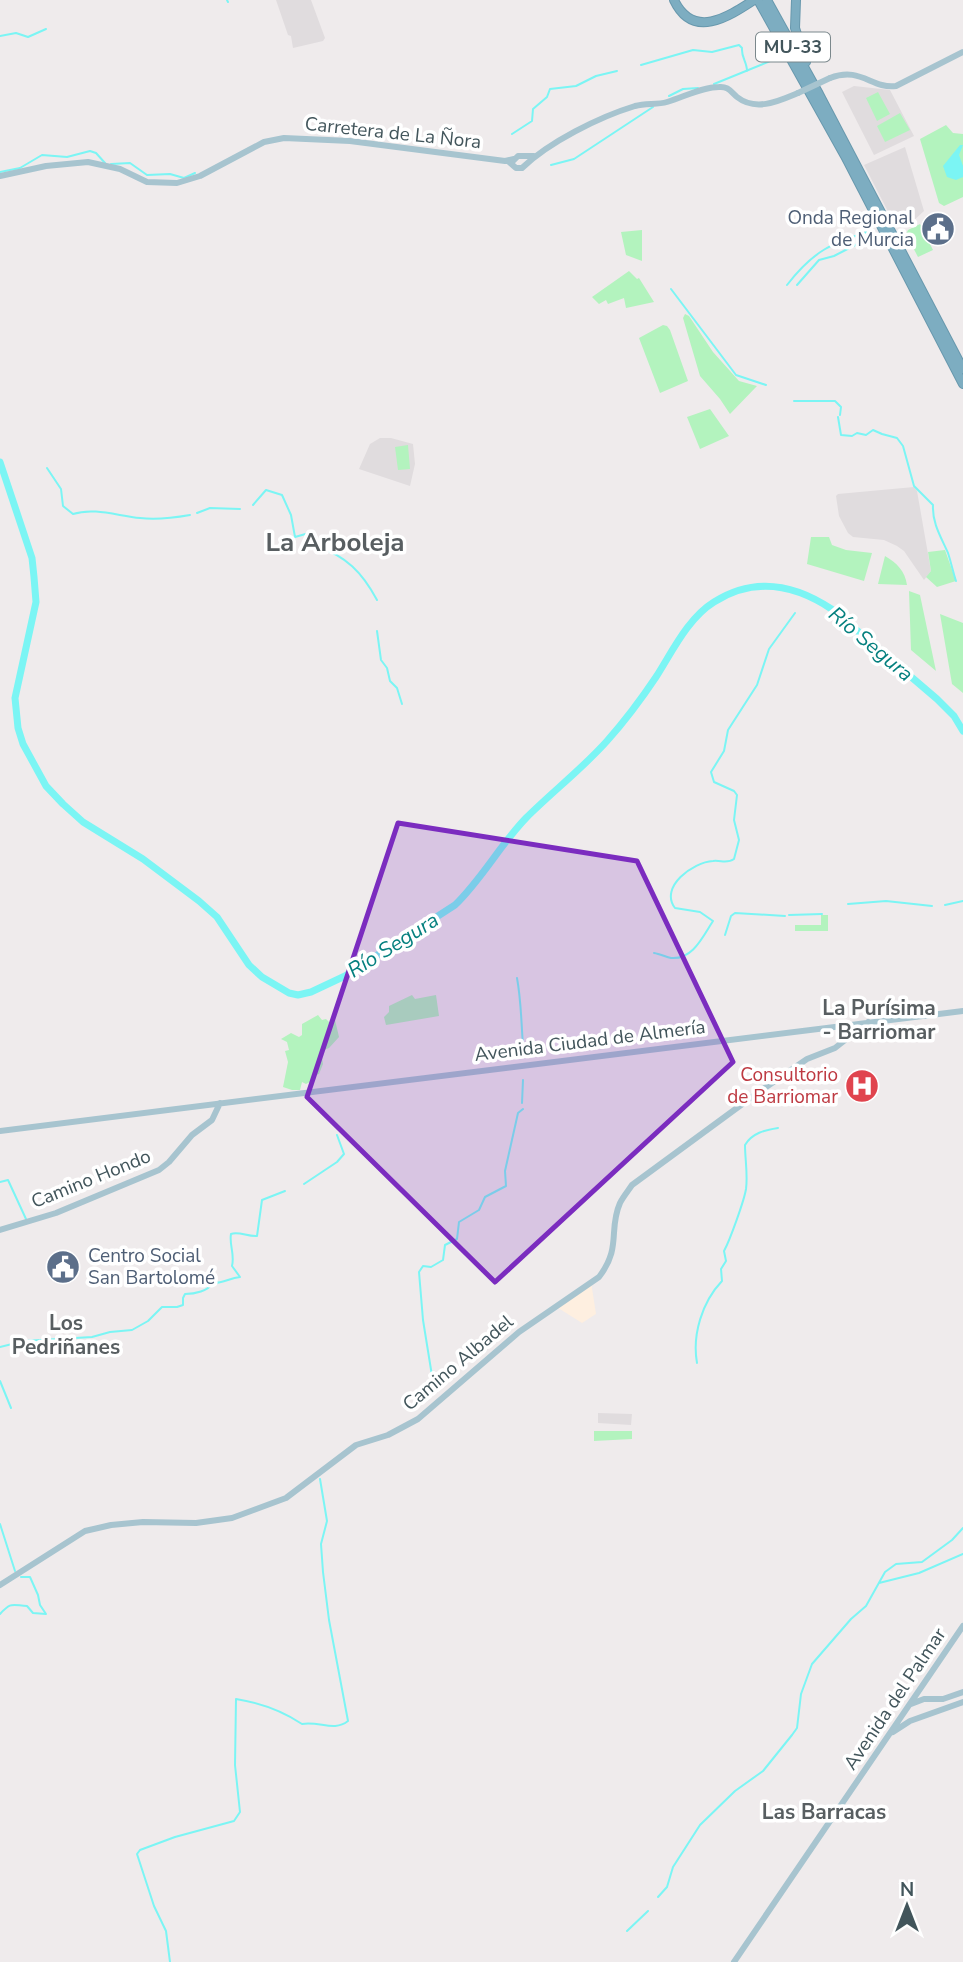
<svg xmlns="http://www.w3.org/2000/svg" width="963" height="1962" viewBox="0 0 963 1962" font-family="'Nunito Sans',sans-serif">
<rect width="100%" height="100%" fill="#efebec"/>
<path fill="#feefe0" d="M591,1282L596,1314L582,1323L555,1306Z"/>
<path fill="#e0dcde" d="M276,0H311L325,38L323,41L293,48L291,36L288,35Z
M854,86L890,90L914,136L874,155L842,92Z
M905,147L924,211L911,223L896,227L864,165Z
M380,438H391L413,444L415,464L410,486L359,469L370,444Z
M914,487L917,491L931,571L924,580L904,551L897,546L884,540L853,537L848,533L839,516L836,496L838,494Z
M598,1413L632,1414L631,1425L598,1423Z"/>
<path fill="#b3f3be" d="M878,92L890,114L877,121L866,98Z
M900,113L910,130L885,142L877,126Z
M946,125L953,133L963,134V197L944,206L939,203L920,139Z
M920,224L933,250L918,257L906,234L908,230Z
M642,230V261L626,255L621,232Z
M629,271L637,279L639,278L654,302L626,308L624,298L608,304L606,300L599,304L592,297Z
M685,314L689,316L713,352L739,381L757,386L730,414L720,399L700,376L683,318Z
M663,325L667,326L670,330L688,381L660,393L639,338Z
M710,409L729,436L700,449L687,417Z
M408,445L410,469L398,470L395,447Z
M811,537H829L832,545L846,550L872,553L864,581L807,564Z
M945,550L956,581L937,587L926,577L931,571L928,552Z
M885,556C897,563 905,571 907,585L878,584Z
M909,591L920,595L936,671L911,650Z
M940,614L963,623V693L952,684Z
M821,915H828V931H795V925H821Z
M412,995L415,999L436,995L439,1016L386,1025L384,1017L389,1012V1006Z
M318,1015L322,1020L326,1019L330,1023L335,1020L339,1037L329,1048L321,1051L323,1064L319,1074L313,1076L312,1081L306,1084L302,1082L300,1090H292L283,1087L288,1062L285,1051L289,1050L287,1042L281,1039L291,1033L299,1037L302,1035V1024Z
M594,1431H632V1439L594,1441Z"/>
<path fill="#7bf5f4" d="M960,145H963L959,155L963,166V177L956,180L947,177L943,166Z"/>
<g fill="none" stroke-linecap="round" stroke-linejoin="round">
<path stroke="#7bf5f4" stroke-width="2" d="M227,0L228,2
M0,36L16,33L28,37L46,29
M641,65L693,50L712,52L739,45L742,48C741,57 747,62 747,71
M714,84L780,57
M669,96L683,89L698,88
M512,134L532,121L533,109L547,97L550,89L576,86L596,76L617,71
M111,164L130,163L147,175L170,174L184,178L195,173
M551,165L574,159L653,107
M0,172L20,168L42,155L67,157L90,151L96,153L105,163
M787,285C814,250 832,243 873,230
M797,285L819,260L834,256L875,235
M671,289L736,375L766,385
M794,401H835L841,407L840,415
M838,417L841,435L852,436L857,433L866,435L873,430L882,434L897,438L903,446L914,486L933,505C932,523 941,537 948,553C951,562 953,572 956,581
M47,468L61,489L63,506L73,514C94,507 118,516 140,518C157,520 173,518 190,515
M253,505L266,490L282,495L291,515L295,537L309,533L316,546C346,556 362,572 377,600
M197,513L210,508L240,509
M377,631L381,660L387,668L390,681L397,688L402,704
M848,904L886,901L932,906
M945,905L963,901
M789,915L822,914
M725,935L731,916L735,913L785,916
M654,953C660,954 666,957 671,958C693,960 703,936 713,921L700,912L675,908C659,887 693,862 713,861C721,860 727,864 734,859L739,840L734,820L737,795L734,791L714,782L711,772L724,751L728,730L757,685L769,649L795,613
M517,978C522,1005 521,1029 524,1056
M522,1103L523,1080
M0,1182L8,1180L26,1219
M304,1184L337,1162L344,1154L337,1135
M0,1347L24,1341L92,1337L110,1332L132,1330L148,1321L162,1307H177L183,1305V1298L185,1294C195,1294 208,1291 213,1283C225,1283 229,1278 240,1277L232,1266C235,1254 229,1245 231,1234C239,1231 248,1237 257,1236L262,1200L285,1191
M697,1363C692,1335 702,1302 722,1281L721,1269L726,1261L724,1251C730,1240 744,1201 746,1189C748,1175 745,1159 745,1145C752,1133 765,1130 778,1128
M0,1381L11,1408
M433,1382L423,1320L419,1272L423,1266L431,1267L443,1260L445,1245L457,1239L459,1222L479,1210L485,1197L506,1186L505,1171L518,1113L523,1109
M0,1524L15,1571
M879,1583L919,1573L963,1554
M0,1614C11,1602 11,1605 27,1606L33,1613L46,1614L40,1605L38,1595L30,1577H21
M658,1897L667,1887L673,1867L700,1825L735,1791L763,1771L792,1735L797,1728L801,1694L812,1664L851,1619L866,1606L885,1572L896,1564L922,1562L952,1540L963,1528
M627,1931L648,1911
M170,1962L166,1931L154,1906L137,1854L140,1850L175,1837L234,1821L240,1812L235,1765L236,1699C261,1703 281,1710 302,1724C320,1721 334,1732 348,1721L329,1620L323,1572L321,1544L327,1521L320,1479"/>
<path stroke="#7bf5f4" stroke-width="7" d="M0,462L32,558L34,577L36,602L15,698L18,728L23,744L46,786L63,804L83,822L143,859L199,901L217,917L249,965L262,977L289,993L298,995L311,992L345,976L455,905C482,879 500,845 526,818C552,792 582,769 607,741C623,723 642,698 656,677C672,652 688,618 714,602C755,576 796,585 833,610L937,699L954,716L963,731"/>
<g stroke="#6898ad" stroke-width="10">
<path id="highway" d="M674,0C693,40 728,17 754,0
M758,0L845,156L963,384
M767,0L819,94L963,369
M796,0L795,28L806,62"/>
</g>
<path stroke="#a7c4cf" stroke-width="6" d="M830,78C861,66 871,89 896,86L963,52
M508,161L516,168H522C549,142 599,117 635,106C646,103 657,105 667,102C684,97 702,87 719,87C728,86 731,92 737,97C756,112 779,101 798,93
M513,161L518,156H534
M0,176L46,166L88,162L120,169L147,182L177,183L200,176L264,142L284,138L350,141L505,161L514,159
M0,1131L963,1011
M0,1230L56,1213L159,1170L169,1162L192,1135L212,1120L220,1103
M0,1585L85,1531L111,1525L143,1522L196,1523L232,1518L286,1498L356,1445L388,1435L418,1419L519,1332L599,1277C622,1247 608,1230 620,1203C623,1197 628,1191 632,1185L756,1094L807,1059L835,1048L868,1022
M911,1704L924,1699H943L963,1692
M893,1732L910,1721L963,1702
M734,1962L963,1626"/>
<use href="#highway" stroke="#7dadc1" stroke-width="8"/>
<path stroke="#a7c4cf" stroke-width="6" d="M798,93L830,78"/>
</g>
<path fill="#7b2cbf" fill-opacity="0.2" stroke="#7b2cbf" stroke-width="5" stroke-linejoin="round" d="M398,823L637,861L733,1062L495,1282L307,1097Z"/>
<defs>
<g id="civic-disc" transform="scale(1.75)"><circle r="9.5" fill="#5c6f8a" stroke="#fff"/><path d="M-.6-6.5H3V-4.5H.6V-3L4-1V1h2V6H-6V1h2V-1L-.6-3ZM-1.2 2.5V6h2.4V2.5Z" fill="#fff"/></g>
<g id="hospital-disc" transform="scale(1.75)"><circle r="9.5" fill="#e0444e" stroke="#fff"/><path d="M-5-5h3v3.5h4V-5h3V5h-3V1.5h-4V5h-3Z" fill="#fff"/></g>
</defs>
<g fill-rule="evenodd">
<use href="#civic-disc" x="938" y="229"/>
<use href="#hospital-disc" x="862" y="1086"/>
<use href="#civic-disc" x="63" y="1267"/>
</g>
<g text-anchor="middle" dominant-baseline="central" stroke-width="7" stroke-linejoin="round" paint-order="stroke">
<rect fill="#fff" stroke="#7b888c" stroke-width="2" x="756" y="32.5" width="74" height="29" rx="5"/>
<g font-size="18" font-weight="bold" fill="#42555b">
<text x="793" y="47">MU-33</text>
</g>
<g font-size="19" fill="#42555b" stroke="#fff">
<text transform="translate(393 133) rotate(6)">Carretera de La Ñora</text>
<text transform="translate(590 1041) rotate(-7)">Avenida Ciudad de Almería</text>
<text transform="translate(91 1179) rotate(-22)">Camino Hondo</text>
<text transform="translate(458 1363) rotate(-40)">Camino Albadel</text>
<text transform="translate(895 1699) rotate(-56)">Avenida del Palmar</text>
</g>
<g font-size="19" fill="#4e5e75" stroke="#fff" text-anchor="end">
<text x="914" y="218">Onda Regional<tspan x="914" dy="22">de Murcia</tspan></text>
<text x="88" y="1256" text-anchor="start">Centro Social<tspan x="88" dy="22">San Bartolomé</tspan></text>
</g>
<g font-size="19" fill="#be3a42" stroke="#fff" text-anchor="end">
<text x="838" y="1075">Consultorio<tspan x="838" dy="22">de Barriomar</tspan></text>
</g>
<g font-size="21" font-style="italic" fill="#05807f" stroke="#fff">
<text transform="translate(871 644) rotate(40)">Río Segura</text>
<text transform="translate(393 945) rotate(-32)">Río Segura</text>
</g>
<g font-size="21" font-weight="bold" fill="#585e61" stroke="#fff">
<text x="879" y="1008">La Purísima<tspan x="879" dy="24">- Barriomar</tspan></text>
<text x="66" y="1323">Los<tspan x="66" dy="24">Pedriñanes</tspan></text>
<text x="824" y="1812">Las Barracas</text>
</g>
<g font-size="26" font-weight="bold" fill="#585e61" stroke="#fff">
<text x="335" y="542">La Arboleja</text>
</g>
</g>
<g transform="translate(907 1906)" stroke="#ffffff" stroke-width="5" paint-order="stroke">
<path d="M0-5L12 26L0 18L-12 26Z" fill="#42555b"/>
<text y="-10" font-size="19" font-weight="bold" text-anchor="middle" fill="#42555b">N</text>
</g>
</svg>
